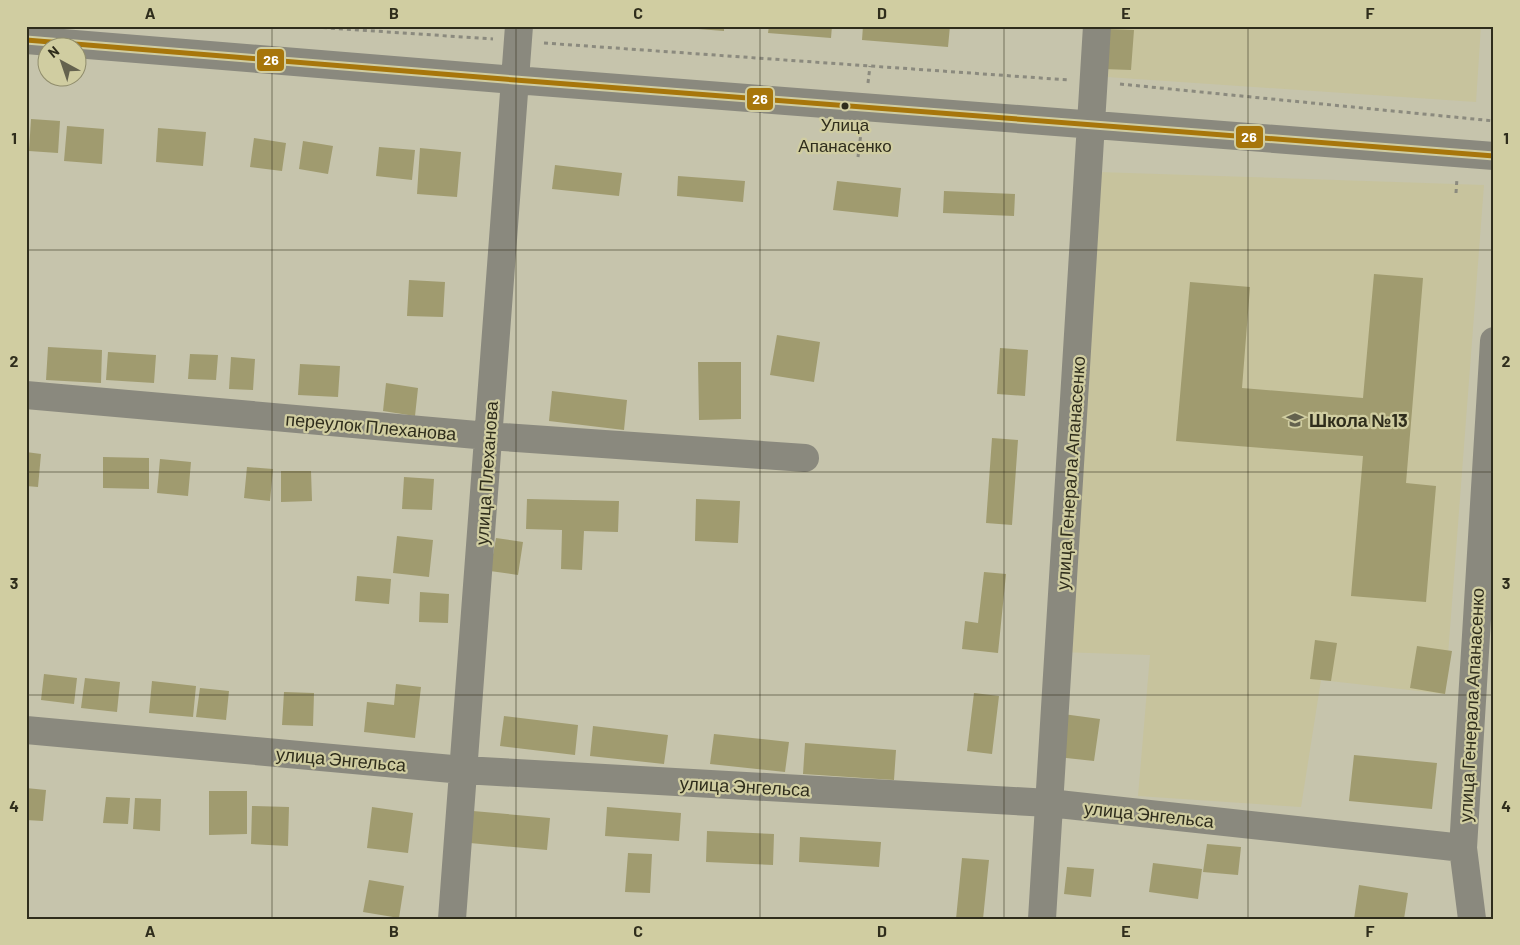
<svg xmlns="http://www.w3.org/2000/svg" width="1520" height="945" viewBox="0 0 1520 945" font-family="Barlow,sans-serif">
<rect width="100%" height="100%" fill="#c6c4ac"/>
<path fill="#c7c39d" d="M1111,26H1481L1476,102L1107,77Z
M1098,172L1484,185L1445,694L1321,680L1301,807L1138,796L1150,655L1059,652Z"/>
<path fill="#a09b6f" d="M685,26H724V31L685,28Z
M769,26H832L831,38L768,33Z
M863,26H950L948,47L862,40Z
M1106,29L1134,30L1131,70L1103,69Z
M31,119L60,121L58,153L29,151Z
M67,126L104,129L102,164L64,161Z
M158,128L206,132L203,166L156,162Z
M254,138L286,143L282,171L250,167Z
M303,141L333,146L328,174L299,169Z
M379,147L415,150L412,180L376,176Z
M420,148L461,152L457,197L417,194Z
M555,165L622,173L619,196L552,189Z
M678,176L745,181L743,202L677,196Z
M837,181L901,188L898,217L833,210Z
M944,191L1015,194L1014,216L943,213Z
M1374,274L1423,278L1406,483L1436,486L1426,602L1351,596L1363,456L1176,441L1190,282L1250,287L1242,388L1363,398Z
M409,280L445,282L443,317L407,316Z
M777,335L820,342L814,382L770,375Z
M48,347L102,350L101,383L46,380Z
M1000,348L1028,350L1025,396L997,394Z
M108,352L156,355L154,383L106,380Z
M190,354L218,355L216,380L188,379Z
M231,357L255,359L253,390L229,389Z
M698,362H741V419L699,420Z
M300,364L340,366L338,397L298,395Z
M386,383L418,388L415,416L383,411Z
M552,391L627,400L624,430L549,421Z
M992,438L1018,440L1012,525L986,523Z
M26,452L41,454L38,487L26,486Z
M103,457L149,458V489L103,488Z
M160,459L191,462L188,496L157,493Z
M247,467L273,469L270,501L244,498Z
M281,471H311L312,501L281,502Z
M404,477L434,479L432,510L402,509Z
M527,499L619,501L618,532L584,531L582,570L561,569L562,530L526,529Z
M696,499L740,501L738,543L695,541Z
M397,536L433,540L429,577L393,573Z
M496,538L523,542L518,575L490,571Z
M984,572L1006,574L998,653L962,649L965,621L978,623Z
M357,576L391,579L389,604L355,601Z
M420,592L449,594L448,623L419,622Z
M1315,640L1337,643L1331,681L1310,679Z
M1417,646L1452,651L1445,694L1410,688Z
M44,674L77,678L74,704L41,700Z
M85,678L120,682L117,712L81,708Z
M152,681L196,686L193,717L149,713Z
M396,684L421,687L415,738L364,732L367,702L394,705Z
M200,688L229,691L226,720L196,717Z
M284,692L314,693L313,726L282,725Z
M974,693L999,696L992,754L967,751Z
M1063,714L1100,719L1094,761L1057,757Z
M504,716L578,725L575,755L500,746Z
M593,726L668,735L664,764L590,756Z
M714,734L789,742L785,772L710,764Z
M805,743L896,750L894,780L803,774Z
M1354,755L1437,763L1432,809L1349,801Z
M26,788L46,790L43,821L26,820Z
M209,791H247V834L209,835Z
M106,797L130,798L128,824L103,823Z
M135,798L161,799L160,831L133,829Z
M252,806L289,807L288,846L251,844Z
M372,807L413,813L408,853L367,848Z
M607,807L681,813L679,841L605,836Z
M473,811L550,818L547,850L470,843Z
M707,831L774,834L773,865L706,862Z
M800,837L881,842L879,867L799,862Z
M1207,844L1241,847L1238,875L1203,872Z
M628,853L652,854L650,893L625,892Z
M962,858L989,860L983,919H956Z
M1153,863L1202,869L1198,899L1149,892Z
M1067,867L1094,869L1091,897L1064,894Z
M369,880L404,886L399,918L363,912Z
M1359,885L1408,893L1404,919H1354Z"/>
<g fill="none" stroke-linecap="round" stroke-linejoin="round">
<path stroke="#8b8a7e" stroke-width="3" stroke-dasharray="4 4" stroke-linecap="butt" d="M299,26L493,39
M544,43L1069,80
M868,83L870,66
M1120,84L1494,121
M858,157L861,133
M1456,193L1457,178"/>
<path stroke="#8a897e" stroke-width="28" d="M26,40L515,80L1494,156
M26,395L488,436L805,458
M26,730L463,770L1049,803L1463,848
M452,919L519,26
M1042,919L1097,26
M1472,919L1463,848L1494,341"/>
<g stroke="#d0cda1" stroke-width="9">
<path id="bus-1" d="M26,40L515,80L1494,156"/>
</g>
<use href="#bus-1" stroke="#a7760b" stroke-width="5"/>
</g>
<path fill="none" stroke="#2f2d1c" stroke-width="1" stroke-opacity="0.55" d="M272,26V919M516,26V919M760,26V919M1004,26V919M1248,26V919M26,250H1494M26,472H1494M26,695H1494"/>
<defs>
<g id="school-bare" transform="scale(1.35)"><path d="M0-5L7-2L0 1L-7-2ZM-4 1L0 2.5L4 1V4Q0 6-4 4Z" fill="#64624e" stroke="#d0cda1" stroke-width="2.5" paint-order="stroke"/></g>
</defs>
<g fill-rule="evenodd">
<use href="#school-bare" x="1295" y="420"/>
</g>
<circle fill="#2f2d1c" stroke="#d0cda1" stroke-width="2" cx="845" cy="106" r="4.5"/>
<g text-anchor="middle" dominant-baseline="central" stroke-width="4.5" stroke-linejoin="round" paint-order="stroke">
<g font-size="17" fill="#2f2d1c" stroke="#d0cda1">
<text x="845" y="124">Улица<tspan x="845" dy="21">Апанасенко</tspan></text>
</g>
<g font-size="18" font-weight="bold" fill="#2f2d1c" stroke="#d0cda1" text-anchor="start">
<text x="1309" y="420">Школа №13</text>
</g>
<g font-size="18" fill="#2f2d1c" stroke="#d0cda1">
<text transform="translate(371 426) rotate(5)">переулок Плеханова</text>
<text transform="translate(486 473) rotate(-86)">улица Плеханова</text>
<text transform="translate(1070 473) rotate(-86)">улица Генерала Апанасенко</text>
<text transform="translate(1471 705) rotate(-87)">улица Генерала Апанасенко</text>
<text transform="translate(341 759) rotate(5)">улица Энгельса</text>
<text transform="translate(745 786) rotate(3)">улица Энгельса</text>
<text transform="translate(1149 814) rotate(6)">улица Энгельса</text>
</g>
</g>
<g stroke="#d0cda1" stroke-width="2">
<rect x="256" y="48" width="29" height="24" rx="5" fill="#a7760b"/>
<rect x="746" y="87" width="28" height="24" rx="5" fill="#a7760b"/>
<rect x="1235" y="125" width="29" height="24" rx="5" fill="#a7760b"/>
</g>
<g font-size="14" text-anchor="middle" font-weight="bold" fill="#fff">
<text x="271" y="65">26</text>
<text x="760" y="104">26</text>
<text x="1249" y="142">26</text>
</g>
<rect width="1520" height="945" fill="none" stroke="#d0cda1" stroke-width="55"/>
<g transform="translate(62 62) rotate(320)"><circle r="24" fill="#d0cda1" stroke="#908d6c"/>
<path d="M0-4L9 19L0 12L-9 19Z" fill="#64624e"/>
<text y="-8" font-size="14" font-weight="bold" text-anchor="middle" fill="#2f2d1c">N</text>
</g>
<rect x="28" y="28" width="1464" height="890" fill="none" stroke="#2f2d1c" stroke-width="2"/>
<g font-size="16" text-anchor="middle" font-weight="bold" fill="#2f2d1c">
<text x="150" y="19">A</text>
<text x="394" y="19">B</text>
<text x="638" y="19">C</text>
<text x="882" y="19">D</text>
<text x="1126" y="19">E</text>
<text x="1370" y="19">F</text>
<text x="14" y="144">1</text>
<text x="1506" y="144">1</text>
<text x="14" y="367">2</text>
<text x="1506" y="367">2</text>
<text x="14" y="589">3</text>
<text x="1506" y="589">3</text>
<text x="14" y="812">4</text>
<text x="1506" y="812">4</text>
<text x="150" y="937">A</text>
<text x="394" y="937">B</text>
<text x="638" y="937">C</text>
<text x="882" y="937">D</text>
<text x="1126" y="937">E</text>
<text x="1370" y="937">F</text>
</g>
</svg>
